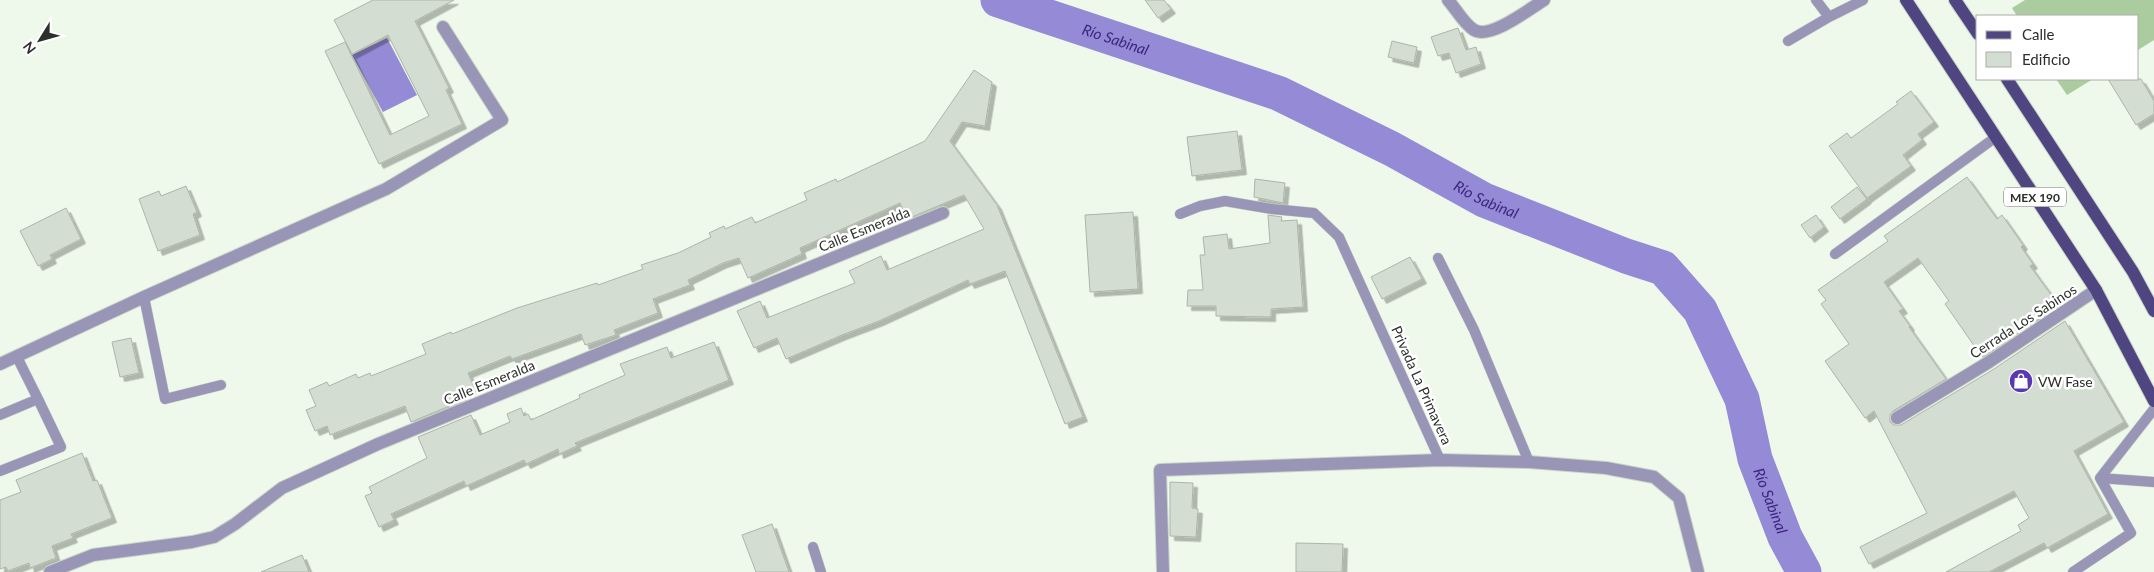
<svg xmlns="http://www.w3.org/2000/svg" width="2154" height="572" viewBox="0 0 2154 572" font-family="Lato,sans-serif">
<defs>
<filter id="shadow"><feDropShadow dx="4.5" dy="4.5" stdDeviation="0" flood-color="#0004"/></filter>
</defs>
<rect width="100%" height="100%" fill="#eef8eb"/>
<path fill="#abcc9f" d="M2025,0H2154V40L2138,50V16H2017L2012,8Z
M2056,79H2093L2067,95Z"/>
<path fill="#948ad6" d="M387,38L417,95L383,112L352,55Z"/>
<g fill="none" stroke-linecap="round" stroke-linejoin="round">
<path stroke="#948ad6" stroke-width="35" id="s1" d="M998,0L1278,93L1392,149L1484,200L1626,256L1663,268L1700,310L1742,399L1755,459L1785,537L1804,572"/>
</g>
<path fill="#d4ddd1" stroke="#acb5a9" filter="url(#shadow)" d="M373,0H454L415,21L449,88L446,90L462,124L379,164L325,51L345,42L390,135L429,116L388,35L352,54L334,20Z
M1145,0H1164L1171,9L1158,18Z
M1458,28L1466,50L1476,47L1481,64L1456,73L1449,53L1438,56L1431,37Z
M1392,41L1417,47L1414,63L1388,57Z
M974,70L992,82L985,126L962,122L950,141L997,205L1083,417L1065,424L1005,271L970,284L968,280L879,321L842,335L786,359L777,338L754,348L737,311L760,301L767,318L855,283L849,271L881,256L887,270L984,229L964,195L907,219L900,203L800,248L802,254L748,278L739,258L723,263L688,280L690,285L653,299L658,313L614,330L616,335L585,345L581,334L512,359L510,356L468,373L474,387L461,393L464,400L411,422L405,406L330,435L327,426L315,431L306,410L316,406L309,390L327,382L329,386L356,374L358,378L370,373L371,376L426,354L422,344L451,332L452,334L517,308L597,283L598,285L643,269L641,265L678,253L711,237L709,233L724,226L725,229L752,217L755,223L807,200L804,193L836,179L837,182L925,141Z
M2108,79H2141L2154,101V114L2136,125Z
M1911,91L1934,122L1918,134L1922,140L1903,155L1911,166L1867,198L1829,146L1847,133L1851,138L1898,104L1896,102Z
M1237,131L1242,170L1192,176L1187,137Z
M1967,177L1997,219L2002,215L2023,245L2021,247L2033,264L2030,266L2052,296L2057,307L1982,357L1945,304L1949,301L1918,258L1884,282L1903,309L1899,311L1910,326L1909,327L1946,379L1893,411L1890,415V422L1894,425H1901L1994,369L2065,321L2124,422L2074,451L2108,514L2047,548L2044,543L1989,572H1946L2021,531L2018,525L2029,518L2014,491L1869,564L1860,547L1927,513L1874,411L1865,418L1825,361L1849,344L1821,304L1826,300L1818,290L1888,241L1884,236Z
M1255,179L1285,183L1283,203L1254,197Z
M186,186L197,212L193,214L200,235L158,251L139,199L159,191L161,196Z
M1857,187L1867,199L1840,219L1831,207Z
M66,208L81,239L50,255L52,259L38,266L20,231Z
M1133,212L1138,289L1090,292L1085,215Z
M1268,215L1282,217L1281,221L1297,220L1303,307L1271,309V317L1216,316V306H1187L1188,290H1203L1200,255H1205L1203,237L1227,234L1229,249L1270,243Z
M1816,215L1824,227L1810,238L1801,225Z
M1410,257L1422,279L1382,299L1371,277Z
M131,338L139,373L120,377L112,342Z
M714,342L729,380L575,443L577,446L559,454L558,449L526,464L524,460L466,486L464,481L391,514L394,520L379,527L365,496L372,493L369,487L427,458L418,437L471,415L480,435L510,422L507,414L521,408L524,416L528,414L531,420L580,398L579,395L625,375L620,364L667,347L671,358Z
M82,453L93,481L97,480L112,518L71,534L73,538L52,546L56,558L30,568L29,563L8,571L6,567L0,569V500L21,492L16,480Z
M1170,482L1193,483L1192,508L1198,509L1196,537L1170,536Z
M772,524L789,572H756L742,535Z
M1296,543L1343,544L1342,572H1296Z
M302,555L309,572H261Z"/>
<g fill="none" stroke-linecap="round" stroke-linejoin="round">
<g stroke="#cbd4c8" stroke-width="11">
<path id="service" d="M1816,0L1829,17
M1788,41L1829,17L1863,0
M1180,214L1200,206L1225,201L1272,209L1314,213L1339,237L1440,460
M1835,254L1996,137
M1438,258L1474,330L1529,462
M144,297L165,399L221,385
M17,357L38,399
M2154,409L2100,478L2154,482
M0,415L38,399L61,447L0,471
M813,547L821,572
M2073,572L2131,533L2100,478"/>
</g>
<g stroke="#cbd4c8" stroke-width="14">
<path id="minor" d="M1448,0C1456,9 1464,24 1474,30C1490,40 1529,9 1544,0
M0,364L144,297L386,189L502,120L443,27
M1897,418L1989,362L2096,290
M50,572L93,555L192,542L214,537L235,524L282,488L378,444L943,213
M1163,572L1160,470L1440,460L1529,462L1606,468L1654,477L1679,498L1698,572"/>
</g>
<g stroke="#cbd4c8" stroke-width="14">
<path id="primary" d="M1906,0L2096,290L2154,401
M1955,0L1978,34
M2007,79L2133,272L2154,311"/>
</g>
<use href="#service" stroke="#9895b7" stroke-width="10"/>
<use href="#minor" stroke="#9895b7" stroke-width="12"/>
<use href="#primary" stroke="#4f4580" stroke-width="12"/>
</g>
<defs>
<g id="shop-disc" transform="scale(1.25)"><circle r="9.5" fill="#5839b1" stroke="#fff"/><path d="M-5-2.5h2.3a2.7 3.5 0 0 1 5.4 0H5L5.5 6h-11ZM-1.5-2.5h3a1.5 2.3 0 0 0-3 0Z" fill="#fff"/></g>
</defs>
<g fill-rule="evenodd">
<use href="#shop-disc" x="2021" y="381"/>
</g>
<g text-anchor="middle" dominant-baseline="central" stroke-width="5" stroke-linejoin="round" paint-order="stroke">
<rect fill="#fff" stroke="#6b6d6b" stroke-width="1" x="2004" y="187.5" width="62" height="19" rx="4"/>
<g font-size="12" font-weight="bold" fill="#2c2f2b">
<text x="2035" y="197">MEX 190</text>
</g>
<g font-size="14" fill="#2c2f2b" stroke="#fff">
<text transform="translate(864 229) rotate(-22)">Calle Esmeralda</text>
<text transform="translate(2023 321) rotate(-33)">Cerrada Los Sabinos</text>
<text transform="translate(489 382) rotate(-22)">Calle Esmeralda</text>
<text transform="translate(1422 385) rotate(66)">Privada La Primavera</text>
</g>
<g font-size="14" fill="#2c2f2b" stroke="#fff" text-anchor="start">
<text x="2038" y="381">VW Fase</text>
</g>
<g font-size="15" font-style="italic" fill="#3d267f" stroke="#fff">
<text stroke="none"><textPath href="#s1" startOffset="124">Río Sabinal</textPath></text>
<text stroke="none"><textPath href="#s1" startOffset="529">Río Sabinal</textPath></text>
<text stroke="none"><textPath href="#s1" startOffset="979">Río Sabinal</textPath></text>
</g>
</g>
<rect x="1976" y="15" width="162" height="65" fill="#ffffff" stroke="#abacaa"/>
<rect x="1986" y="31" width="25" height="8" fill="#4f4580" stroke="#abacaa"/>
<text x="2022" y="40" font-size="15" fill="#2c2f2b">Calle</text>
<rect x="1986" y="52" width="25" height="15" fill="#d4ddd1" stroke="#abacaa"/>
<text x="2022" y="65" font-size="15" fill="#2c2f2b">Edificio</text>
<g transform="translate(40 40) rotate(233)" stroke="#ffffff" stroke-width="4" paint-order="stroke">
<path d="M0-4L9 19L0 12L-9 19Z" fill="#2c2f2b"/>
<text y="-8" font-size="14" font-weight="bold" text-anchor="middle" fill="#2c2f2b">N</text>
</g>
</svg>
